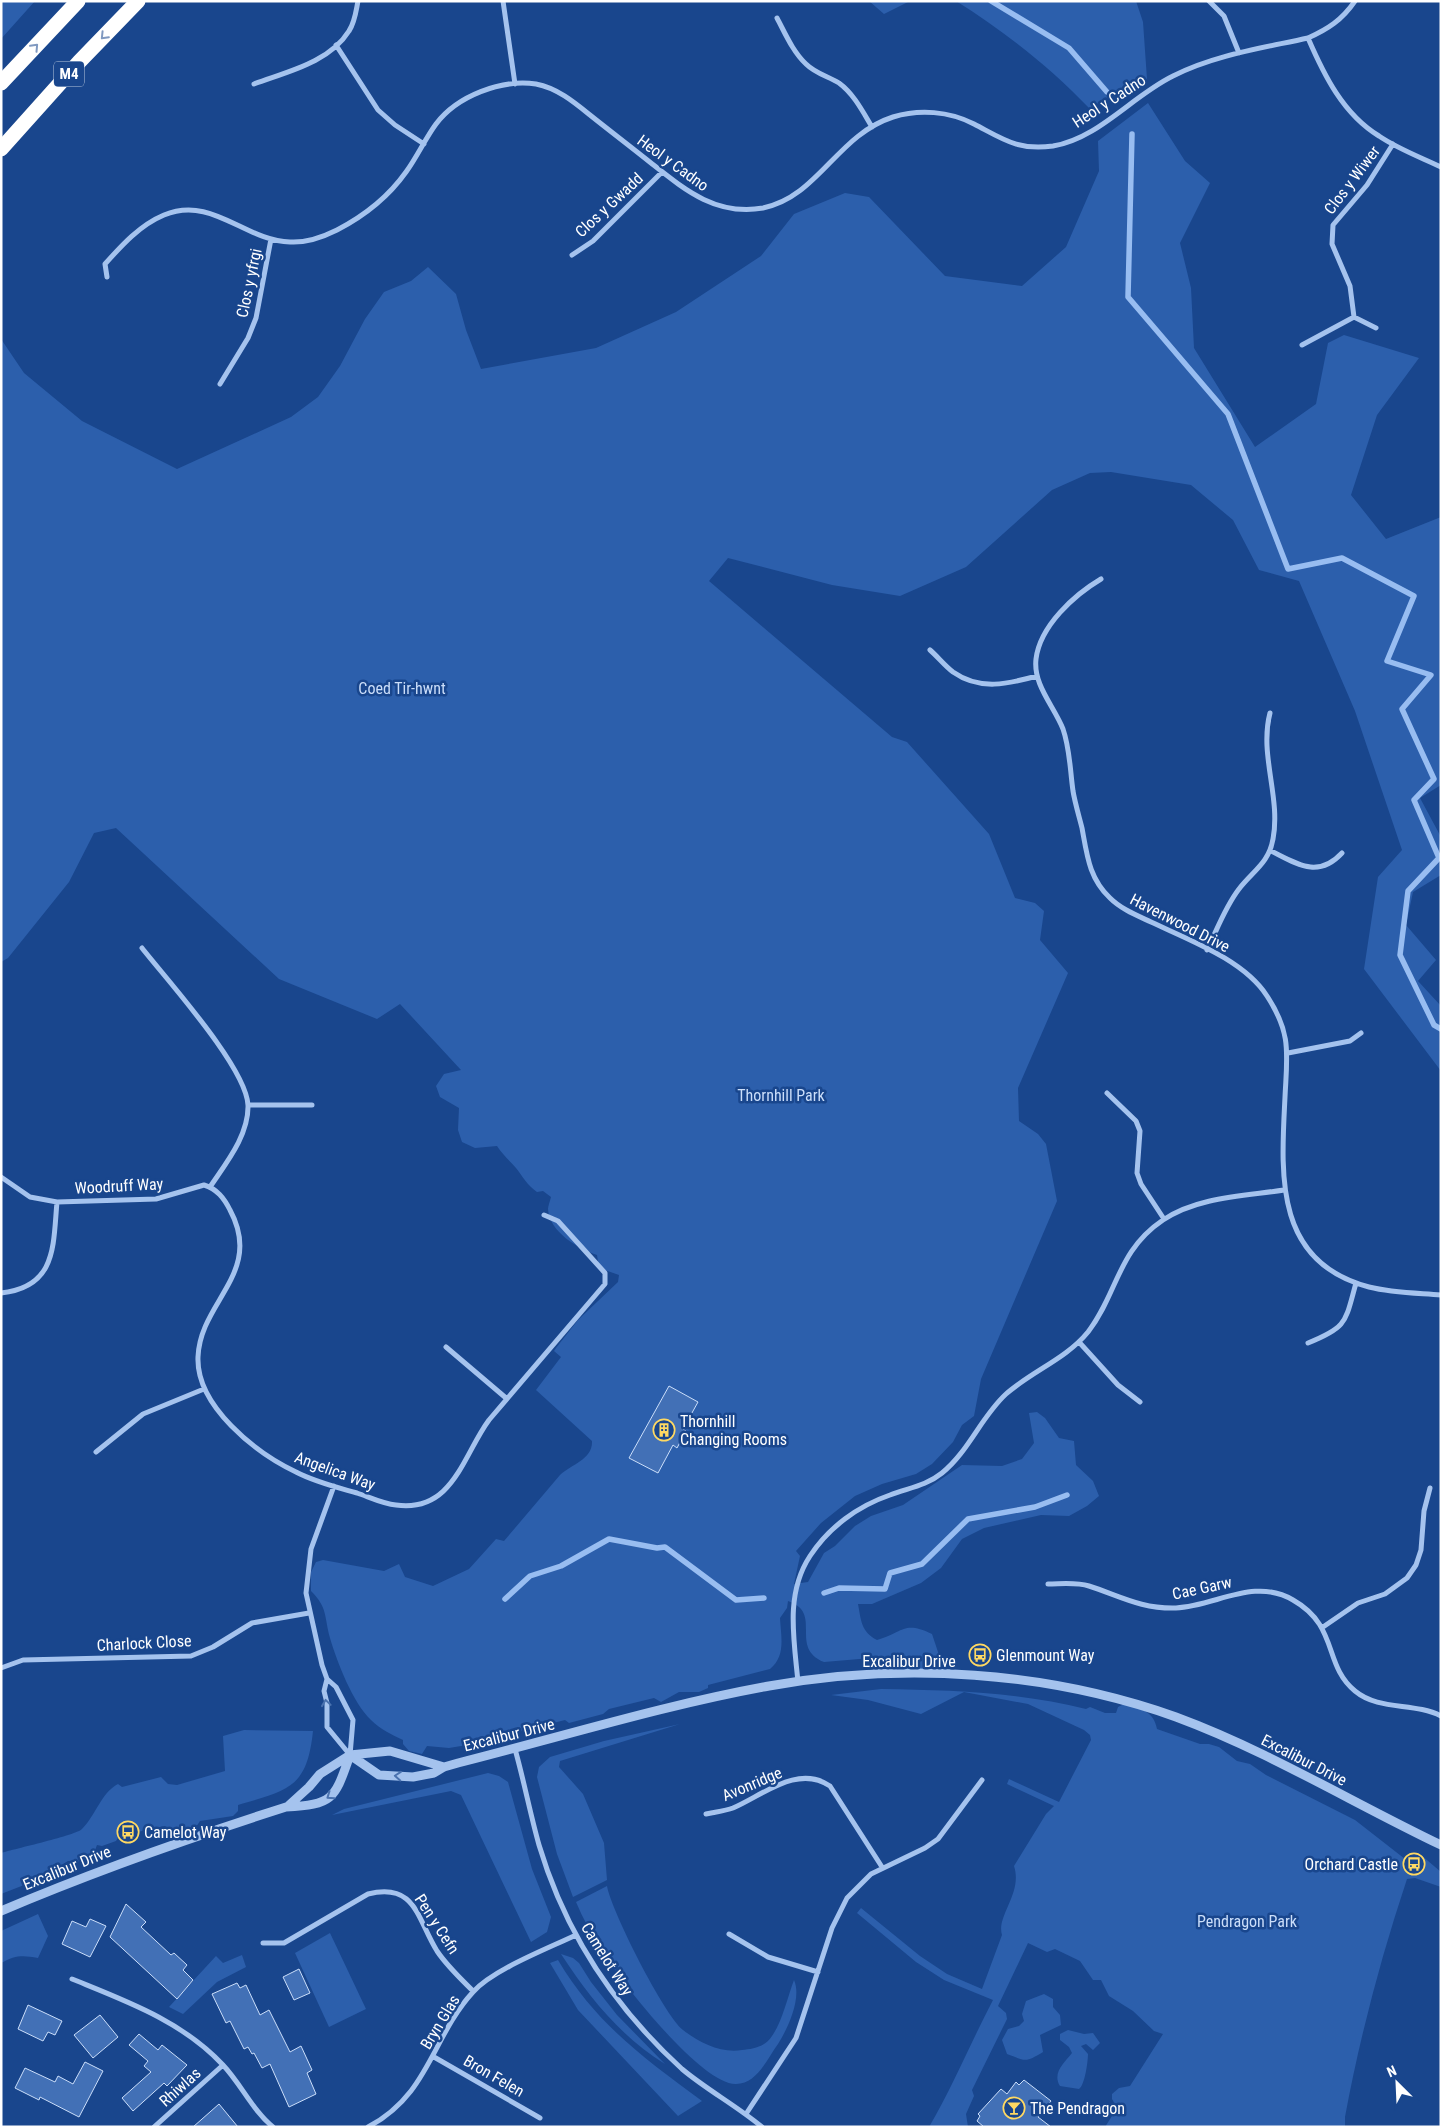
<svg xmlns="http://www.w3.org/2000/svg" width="1442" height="2128" viewBox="0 0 1442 2128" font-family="'Roboto Condensed',sans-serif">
<rect width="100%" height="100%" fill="#19468d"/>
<path fill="#2c5fac" d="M1,1H35L1,39Z
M869,1H910L884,14Z
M956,1H1136L1143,22L1147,79L1089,108C1049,66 1005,32 956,1Z
M1148,103L1185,161L1210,183L1180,243L1191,288L1194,348L1255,447L1316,404L1328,343L1344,335L1419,358L1377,415L1351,495L1386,539L1441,517V785L1420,798L1441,837V875L1413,892L1406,925L1436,960L1418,981L1441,1006V1071L1364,969L1378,877L1402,850L1355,711L1299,581L1259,570L1233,520L1191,485L1111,472L1090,473L1052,490L966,567L900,596L832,585L728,558L709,581L892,737L907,742L989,834L1015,898L1035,903L1044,911L1040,940L1068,973L1018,1088L1019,1121L1038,1134L1046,1144L1057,1201L981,1379L974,1416L962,1425L953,1442L932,1464L916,1474L882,1484L855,1496L821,1523L796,1551L800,1556L794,1584L808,1582L824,1553L835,1546L855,1526L871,1516L903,1505L962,1465L1002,1466L1022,1459L1034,1443L1029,1413L1037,1412L1045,1418L1059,1438L1074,1441L1076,1465L1093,1481L1099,1496L1087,1506L1069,1516L1041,1515L984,1528L962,1539L941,1568L921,1583L872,1604H858C861,1620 861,1632 877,1640C903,1633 903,1620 932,1634L940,1658C926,1673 914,1670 895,1671L883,1657L824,1662C788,1647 824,1613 788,1601L787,1608L780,1618C781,1637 786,1656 770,1669L708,1685V1688L699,1692H679L661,1702L654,1698L609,1709L603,1714L569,1723L565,1720L467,1745L449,1748L427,1746L422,1754L409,1751L403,1744V1740C392,1735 380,1729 371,1720C353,1703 337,1662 330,1638C324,1616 328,1608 311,1591V1572L316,1562L323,1560L384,1571L399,1564L405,1577L433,1586L469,1569L496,1539L504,1541L560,1475C572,1464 593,1459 592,1441L536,1390L561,1357L554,1351L556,1348L578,1320L618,1282L619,1275L599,1268L597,1255C579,1249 549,1232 548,1209C548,1206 550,1201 551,1197L543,1191L537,1192C527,1185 523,1177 516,1168C509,1160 503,1155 497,1146L475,1148L462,1142L458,1130L459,1108L440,1097L436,1086L444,1074L461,1070L400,1004L377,1019L279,979L116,828L94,833L69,882L8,958L1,962V339L24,373L82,421L177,469L291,417L318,397L340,366L365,319L384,292L411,281L428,267L456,294L466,330L481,369L596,348L676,312L761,256L794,214L845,193L869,197L945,276L1022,286L1066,247L1099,171L1098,141Z
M881,1689C949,1690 1020,1692 1086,1709L1090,1707L1105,1713H1116L1118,1707L1124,1704C1140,1708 1154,1711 1157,1729L1200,1744H1209L1219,1747L1237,1761L1250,1764L1266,1775L1355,1820L1405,1859L1421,1855L1441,1872V1887L1415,1878L1407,1879C1381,1957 1360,2036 1345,2117V2127H1105L1117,2108L1112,2099V2094L1119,2088L1130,2086L1163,2034L1154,2031L1133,2011L1109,1996L1101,1980H1093L1080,1961L1055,1949L1047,1952L1028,1943L998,2006L1006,2013L1007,2019L972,2090L974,2096L966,2114L968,2127H929C953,2086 971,2042 993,2000L944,1980L916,1962L857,1913L861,1908L920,1956L947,1974L982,1989L1002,1935C996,1916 1023,1893 1014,1866L1046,1814L1054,1806L1007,1784L1009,1779L1059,1802L1091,1740L1090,1735L1084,1730L1028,1704L964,1692L921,1714L868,1700L831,1695Z
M680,1724L560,1761L559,1767L583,1794L604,1843L607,1880L573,1897L557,1854L537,1777L539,1767L550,1757L604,1741Z
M244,1730L313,1731C307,1788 289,1790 238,1805V1811L233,1816L200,1821C194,1831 187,1833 175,1836L165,1826L119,1836L116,1841L102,1846L97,1845L92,1858L84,1862L68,1861L37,1880L1,1894V1853C14,1849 77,1835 82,1829C96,1815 101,1793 118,1784L122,1787L161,1777L168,1784L177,1785L225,1771L223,1736Z
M488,1773L499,1776L508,1782L532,1869L551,1917L547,1932L531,1942L461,1795L451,1791L332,1815L344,1809Z
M607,1886C611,1910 664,2015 683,2030C698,2042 722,2054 742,2050C753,2049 765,2047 772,2036C782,2022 788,1996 794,1980C802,1998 788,2028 778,2044C767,2059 757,2084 736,2084C701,2085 619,1979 601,1950C592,1934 583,1919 576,1902Z
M38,1914L48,1936L38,1958C23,1955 15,1955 1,1963V1931Z
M330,1933L366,2009L329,2027L295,1953Z
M561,1954L573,1958L579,1963L591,1982L617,2015L665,2064C621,2037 589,1997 561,1954Z
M242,1955L246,1967L217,1982L183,2014L169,2007L216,1956L223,1963Z
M558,1960C596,2024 644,2058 702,2101L678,2116L578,2010L550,1963Z
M1044,1994L1053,1999V2007L1060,2015L1061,2025L1040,2035L1043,2052C1025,2063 1026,2061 1007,2054L1002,2040L1008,2029L1019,2026L1024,2021L1022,2014L1026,2001Z
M1068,2030L1084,2034L1093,2033L1100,2043L1093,2050L1086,2044L1081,2046L1088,2054C1088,2061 1085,2085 1079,2089L1060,2086C1052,2073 1064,2063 1072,2053L1069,2047L1060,2040V2034Z"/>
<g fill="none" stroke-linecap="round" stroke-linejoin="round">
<path stroke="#98bdf1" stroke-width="5.5" d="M991,1L1069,48L1107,92
M1132,134L1128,297L1228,414L1288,569L1342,558L1414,596L1387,661L1431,675L1402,709L1434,779L1414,800L1439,858L1408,891L1400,955L1434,1025L1441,1029
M824,1593L839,1588L885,1589L890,1573L922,1564L968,1519L1035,1507L1067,1495
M505,1599L530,1576L561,1566L609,1539L657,1548L665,1547L736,1600L764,1598"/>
</g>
<path fill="#4270b6" stroke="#cbdefa" d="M669,1386L698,1402L683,1429L686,1431L677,1448L673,1445L658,1473L629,1458Z
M126,1904L146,1922L141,1927L171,1955L174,1953L187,1965L183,1970L193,1980L177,1999L110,1937Z
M90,1919L106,1926L90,1957L62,1944L72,1921L86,1927Z
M299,1969L310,1993L294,2000L283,1977Z
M237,1983L240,1988L246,1985L260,2015L269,2010L290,2052L301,2046L312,2070L307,2073L316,2094L289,2107L270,2064L262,2068L254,2053L252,2054L248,2047L244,2049L230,2021L226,2023L212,1994Z
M28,2005L62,2021L55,2035L48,2032L43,2041L18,2029Z
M100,2015L118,2037L93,2058L74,2035Z
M139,2034L158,2050L162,2045L187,2065L167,2086L164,2083L133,2111L122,2098L151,2072L144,2066L148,2061L129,2045Z
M85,2062L103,2071L79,2117L40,2097L39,2100L15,2088L25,2068L55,2082L58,2076L73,2084Z
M1024,2080L1051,2101L1038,2117L1051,2127H984L977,2121L980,2116L978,2114L1001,2089L1007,2094L1016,2082L1019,2085Z
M219,2104L238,2127H193Z"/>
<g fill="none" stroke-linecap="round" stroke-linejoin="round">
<path stroke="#a5c3ee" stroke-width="5" d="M503,1L515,84
M1209,1L1224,16L1239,53
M777,18C785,33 793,52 806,64C816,74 828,76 839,83C854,94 863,112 872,127
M1308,38C1324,75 1343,114 1379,136C1398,149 1420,157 1441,167
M336,45L378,110L395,125L424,144
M254,84C286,72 329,63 349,31C355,22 356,11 358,1
M572,255L593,241L662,172
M107,277L105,264C122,245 140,225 164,215C212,195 245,241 290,242C306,243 323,237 337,230C364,216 389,196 406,172C417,157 425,139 436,124C457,96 501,79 536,84C557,88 574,102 590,115C610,131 631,147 651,163C685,190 716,216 763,208C818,197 837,135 893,117C919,109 949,111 974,124C1003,139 1018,151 1053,146C1099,138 1132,96 1173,76C1214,55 1263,48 1308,38C1328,29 1342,20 1355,1
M1354,317L1376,328
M1302,345L1354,317L1350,286L1332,244L1333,225L1367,185L1393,144
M220,384L248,338L256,318L271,239
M1101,579C1074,595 1040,626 1036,659C1033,685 1054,706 1063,729C1070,749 1070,770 1073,791C1075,803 1079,816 1082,828C1087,855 1089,878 1110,898C1121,909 1136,915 1151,922C1189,940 1244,960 1267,996C1292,1034 1287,1054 1285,1097C1281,1175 1274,1262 1369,1287C1393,1293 1417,1293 1441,1295
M930,650C938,657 945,666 953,672C980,691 1008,684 1037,676
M1271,851C1297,864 1318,879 1342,853
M142,948C167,980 246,1067 248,1105C249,1135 226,1163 210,1187
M1207,950C1217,930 1225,907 1239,889C1253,871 1269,863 1273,839C1281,797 1259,755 1270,713
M1288,1053L1350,1041L1361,1033
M1107,1093L1136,1121L1140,1131L1137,1173L1141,1184L1164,1219
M248,1105H312
M1,1177L30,1197L57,1202L156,1199L204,1185C217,1189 224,1198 230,1210C264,1273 200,1301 198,1357C196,1406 256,1453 296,1472C315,1482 336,1487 357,1493C369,1497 383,1504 396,1505C453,1513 463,1455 489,1420L605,1284V1273L558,1221L544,1215
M1,1293C57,1287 53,1245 57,1202
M1079,1342L1118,1385L1140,1402
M1308,1343C1348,1327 1345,1322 1356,1283
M446,1347L506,1398
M96,1452L143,1414L204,1389
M334,1486L311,1549L306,1593L322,1665L327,1679L336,1687L353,1720L350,1755
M1048,1584C1061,1584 1076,1582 1089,1586C1120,1596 1141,1609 1176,1608C1216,1606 1254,1577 1293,1600C1339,1626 1323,1665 1355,1691C1379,1711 1414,1702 1441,1716
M1323,1627L1358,1603L1385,1594L1407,1578L1416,1565L1421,1550L1424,1511L1430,1488
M1,1668L23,1660L191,1656L213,1647L252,1623L309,1613
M327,1679L324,1691L327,1703V1727L350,1755
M798,1682C794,1639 785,1594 810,1556C829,1527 858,1506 890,1495C908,1488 926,1486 942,1473C969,1451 981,1417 1006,1394C1032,1371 1066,1359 1088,1332C1118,1293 1117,1251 1163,1220C1197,1197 1244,1196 1284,1190
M515,1749C524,1781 530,1813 539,1845C565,1932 615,2008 682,2069C707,2090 737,2106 762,2127
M706,1814C715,1812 725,1811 733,1808C763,1795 798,1764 830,1786L882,1867
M729,1934L768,1957L818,1972
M263,1943H284L368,1894C416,1882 417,1919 437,1951C447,1966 461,1979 473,1991
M72,1979C126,2001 182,2021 223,2065C241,2084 253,2111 273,2127
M434,2057L540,2118
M746,2114L796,2038L832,1928L847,1898L871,1874L925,1848L938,1839L982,1780
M154,2127L223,2065
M368,2127C430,2094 431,2038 473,1992C494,1969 547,1949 576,1935"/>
<path stroke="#a5c3ee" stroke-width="9" d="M350,1755L379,1775L413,1777L434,1773L444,1767L458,1763C561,1737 664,1705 769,1686C903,1662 1047,1671 1176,1717C1268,1751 1353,1803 1441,1845
M287,1807L309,1787L320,1774L350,1755L390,1751L444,1767
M1,1911C95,1871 189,1838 286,1807C335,1805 335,1797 350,1755"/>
<path stroke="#fff" stroke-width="15" d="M1,83L78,1
M1,149L79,62L138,1"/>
</g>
<defs><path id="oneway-chevron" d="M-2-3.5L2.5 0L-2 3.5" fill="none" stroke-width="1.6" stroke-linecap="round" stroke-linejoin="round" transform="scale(1.25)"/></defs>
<g stroke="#8099c0">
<use href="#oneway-chevron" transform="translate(104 36) rotate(134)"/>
<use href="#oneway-chevron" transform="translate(35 47) rotate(-47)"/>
</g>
<g stroke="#4a72af">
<use href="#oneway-chevron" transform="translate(326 1703) rotate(-98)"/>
<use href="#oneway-chevron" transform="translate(398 1776) rotate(-176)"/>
<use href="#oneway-chevron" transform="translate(330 1796) rotate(145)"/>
</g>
<defs>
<g id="building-ring" transform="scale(1.125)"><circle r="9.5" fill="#19468d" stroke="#ffd962" stroke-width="1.5"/><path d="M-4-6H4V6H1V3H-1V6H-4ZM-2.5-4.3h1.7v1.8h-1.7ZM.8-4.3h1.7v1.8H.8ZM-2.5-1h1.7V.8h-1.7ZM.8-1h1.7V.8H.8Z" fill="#ffd962"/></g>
<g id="bus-ring" transform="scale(1.125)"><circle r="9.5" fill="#19468d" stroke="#ffd962" stroke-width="1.5"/><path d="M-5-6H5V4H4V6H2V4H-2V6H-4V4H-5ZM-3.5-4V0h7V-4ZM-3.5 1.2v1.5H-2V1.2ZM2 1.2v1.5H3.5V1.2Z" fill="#ffd962"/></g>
<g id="bar-ring" transform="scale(1.125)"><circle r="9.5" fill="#19468d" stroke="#ffd962" stroke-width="1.5"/><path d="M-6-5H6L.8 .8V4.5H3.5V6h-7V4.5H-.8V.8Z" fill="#ffd962"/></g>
</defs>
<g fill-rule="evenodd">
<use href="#building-ring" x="664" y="1430"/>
<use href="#bus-ring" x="980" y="1655"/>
<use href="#bus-ring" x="128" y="1832"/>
<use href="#bus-ring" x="1414" y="1864"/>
<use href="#bar-ring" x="1014" y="2108"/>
</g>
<g text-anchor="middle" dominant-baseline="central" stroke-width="5" stroke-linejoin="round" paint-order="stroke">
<rect fill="#19468d" stroke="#bac8dd" stroke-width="1" x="54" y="61.5" width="30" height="25" rx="4"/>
<g font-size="15" font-weight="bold" fill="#fff">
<text x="69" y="74">M4</text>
</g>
<g font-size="16" fill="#fff" stroke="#19468d">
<text transform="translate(1109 101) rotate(-33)">Heol y Cadno</text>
<text transform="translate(673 163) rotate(36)">Heol y Cadno</text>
<text transform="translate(1352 180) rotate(-53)">Clos y Wiwer</text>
<text transform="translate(609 205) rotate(-43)">Clos y Gwadd</text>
<text transform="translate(249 283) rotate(-78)">Clos y yfrgi</text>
<text transform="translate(1180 923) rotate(27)">Havenwood Drive</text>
<text transform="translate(119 1186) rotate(-3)">Woodruff Way</text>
<text transform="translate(335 1471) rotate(20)">Angelica Way</text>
<text transform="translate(1202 1588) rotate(-12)">Cae Garw</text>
<text transform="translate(144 1643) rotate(-3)">Charlock Close</text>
<text x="909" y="1661">Excalibur Drive</text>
<text transform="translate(509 1735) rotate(-14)">Excalibur Drive</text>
<text transform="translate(1304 1760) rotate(27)">Excalibur Drive</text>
<text transform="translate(752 1784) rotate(-23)">Avonridge</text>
<text transform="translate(67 1868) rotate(-22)">Excalibur Drive</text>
<text transform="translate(437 1924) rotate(57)">Pen y Cefn</text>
<text transform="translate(607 1959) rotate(58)">Camelot Way</text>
<text transform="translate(440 2022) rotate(-59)">Bryn Glas</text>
<text transform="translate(494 2076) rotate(30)">Bron Felen</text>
<text transform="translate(180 2087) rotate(-42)">Rhiwlas</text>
</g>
<g font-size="16" fill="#cbdefa" stroke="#19468d">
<text x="402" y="688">Coed Tir-hwnt</text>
<text x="781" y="1095">Thornhill Park</text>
<text x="1247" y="1921">Pendragon Park</text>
</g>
<g font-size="16" fill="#fff" stroke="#19468d" text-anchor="start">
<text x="680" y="1421">Thornhill<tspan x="680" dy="18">Changing Rooms</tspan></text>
<text x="996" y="1655">Glenmount Way</text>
<text x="144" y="1832">Camelot Way</text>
<text x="1398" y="1864" text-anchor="end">Orchard Castle</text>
<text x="1030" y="2108">The Pendragon</text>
</g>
</g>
<rect width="1442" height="2128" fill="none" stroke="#ffffff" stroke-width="5"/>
<g transform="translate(1397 2083) rotate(336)" stroke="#19468d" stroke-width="4" paint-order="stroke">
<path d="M0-4L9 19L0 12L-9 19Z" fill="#ffffff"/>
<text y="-8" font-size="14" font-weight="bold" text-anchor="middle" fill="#ffffff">N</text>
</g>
</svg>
